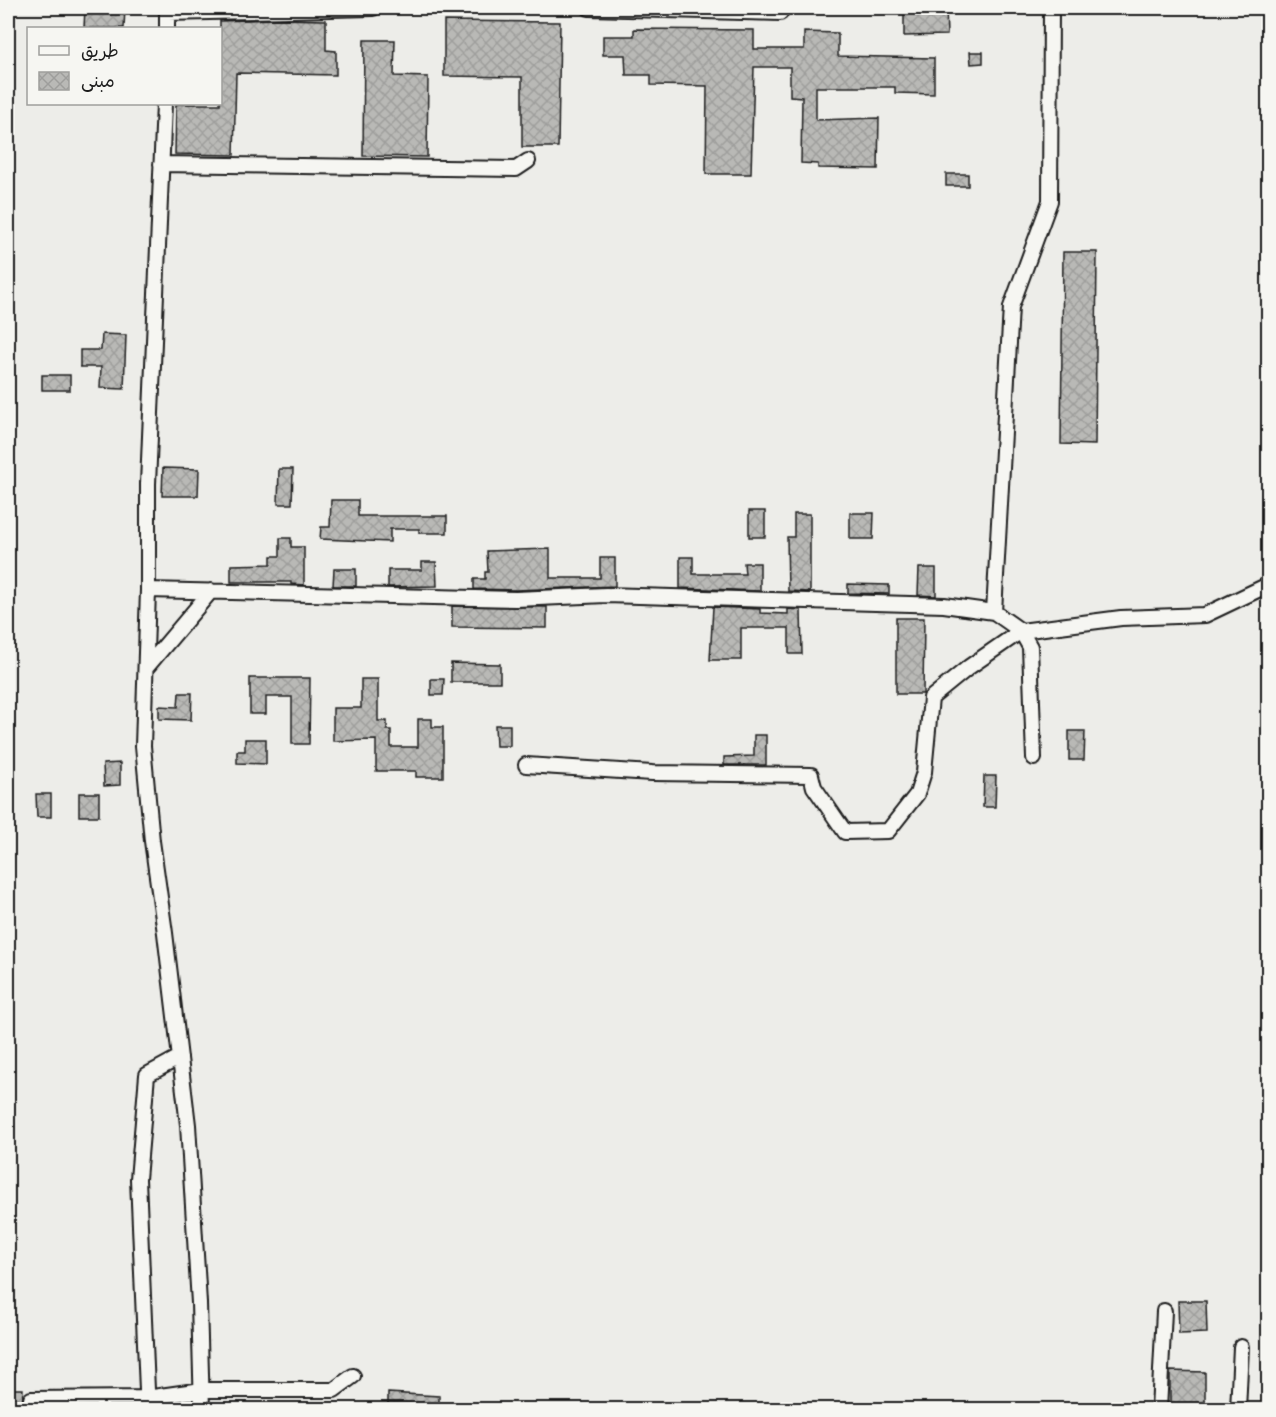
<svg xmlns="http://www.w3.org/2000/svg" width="1276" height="1417" viewBox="0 0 1276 1417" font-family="'Architects Daughter','Playpen Sans Arabic',sans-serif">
<defs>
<pattern id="building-cross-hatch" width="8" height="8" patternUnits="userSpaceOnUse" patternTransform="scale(1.5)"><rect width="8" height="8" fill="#b9b9b6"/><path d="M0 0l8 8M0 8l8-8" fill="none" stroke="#9e9e9c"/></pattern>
</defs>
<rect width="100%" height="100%" fill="#edede9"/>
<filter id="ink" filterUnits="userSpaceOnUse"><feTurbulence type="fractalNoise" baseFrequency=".0167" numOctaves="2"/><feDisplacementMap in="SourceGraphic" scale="12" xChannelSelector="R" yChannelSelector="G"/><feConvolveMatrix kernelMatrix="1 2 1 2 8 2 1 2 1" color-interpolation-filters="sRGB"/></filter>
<g filter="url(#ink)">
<path fill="url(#building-cross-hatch)" stroke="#1c1c1c" stroke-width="1.5" d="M85,8H125L124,28H84Z
M904,8H946L947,35L904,36Z
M278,19L326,20V50L336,51V75L236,73L234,155L175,154L176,104H220V21Z
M444,21L560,22L558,147H522V77L444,76Z
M634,29L754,30V49H804V32L838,33V56L934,58V94L895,93V87H816V120L879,118L878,169L818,168V164L801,163L802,97L790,96V67H754L751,174H706L707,86L651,85V75H626L625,55H603V36H634Z
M364,40H395L394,76L428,77L427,157L363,156Z
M970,52H983V63L971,64Z
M946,174H968V186H946Z
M1063,252H1097L1095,445L1061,444Z
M102,334L126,335L124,389L100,388L101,367H80V350H101Z
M42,375H70V390H42Z
M163,468L199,469L198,496H162Z
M279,469H293L292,504H278Z
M331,500H358V516H447V533H419V529H390V542L320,539L321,527H330Z
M749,511H765V537H749Z
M850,513H874L873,539H850Z
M794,514H810V592L788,591L787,537H794Z
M280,538H291V547H304V585L291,584V582H231V565L271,564V556H280Z
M550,549V578H600V558H615V586L516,590L474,589V579H485V572H488L487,551Z
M680,557H693V574H745L744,563H760V591L680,588Z
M422,562H436L437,586L388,587V570H422Z
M919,568H936V596L918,595Z
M334,569H356V586H333Z
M848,584L889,585V594L848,593Z
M452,606L547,607V628L452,627Z
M713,607L760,609V613L788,614V609L801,610L802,654H789V628H741V660H710Z
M896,618H924L923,694H896Z
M451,663L500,664V682H451Z
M250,678H310L309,744H292V697H266V714H250Z
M361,679H378V721H387V730H391V747H418V719H432V727H443V777H416V771H376V740L333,741V708H361Z
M431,679H444L443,695H431Z
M179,693H192L191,720L159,719V706L178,707Z
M495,725H510V746H496Z
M1069,731H1085L1084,760H1069Z
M754,735H766V765H724V757L754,756Z
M245,739H266V764L237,763V751H245Z
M120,763V785L104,786L103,764Z
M984,776H996L995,807H983Z
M79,793H99V816H79Z
M36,794H51V817H37Z
M1178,1301H1206L1207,1333L1179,1334Z
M1170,1371L1205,1372V1410H1170Z
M9,1389H23L22,1410H9Z
M388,1393L439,1396V1410H388Z"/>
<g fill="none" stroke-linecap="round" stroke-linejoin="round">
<g stroke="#1c1c1c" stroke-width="18">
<path id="street" d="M589,8L780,13
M167,13L373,8
M167,28V8
M164,104L148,484V590L143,746L152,841L165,933L188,1125L199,1303L202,1410
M161,164L516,169L528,161
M148,590L516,599L606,595L944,605L994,612L1021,631L1121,618L1205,615L1268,585
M994,612L1011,307L1050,201L1051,8
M146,668L211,591
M526,765L652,773L811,775L814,787L845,832L888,831L917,794L924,772L931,698L969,667L1021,631L1030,647L1034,758
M31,1410V1399L146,1398L202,1390H334L353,1376
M146,1410L147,1390L138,1179L147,1075L180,1057
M1159,1410L1164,1311
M1238,1410L1241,1347"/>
</g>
<use href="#street" stroke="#f6f6f2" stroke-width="14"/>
</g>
</g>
<rect width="1276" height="1417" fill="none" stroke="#f6f6f2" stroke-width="30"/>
<rect x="15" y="15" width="1246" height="1387" fill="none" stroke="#1c1c1c" stroke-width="2" filter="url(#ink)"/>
<rect x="27" y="27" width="195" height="78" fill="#f6f6f2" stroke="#9f9f9c" stroke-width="1.5"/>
<rect x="39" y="46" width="30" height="9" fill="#f6f6f2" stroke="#9f9f9c" stroke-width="1.5"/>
<text x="81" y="57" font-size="18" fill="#1c1c1c">طريق</text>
<rect x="39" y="72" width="30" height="18" fill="url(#building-cross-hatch)" stroke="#9f9f9c" stroke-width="1.5"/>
<text x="81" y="87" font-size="18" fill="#1c1c1c">مبنى</text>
</svg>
